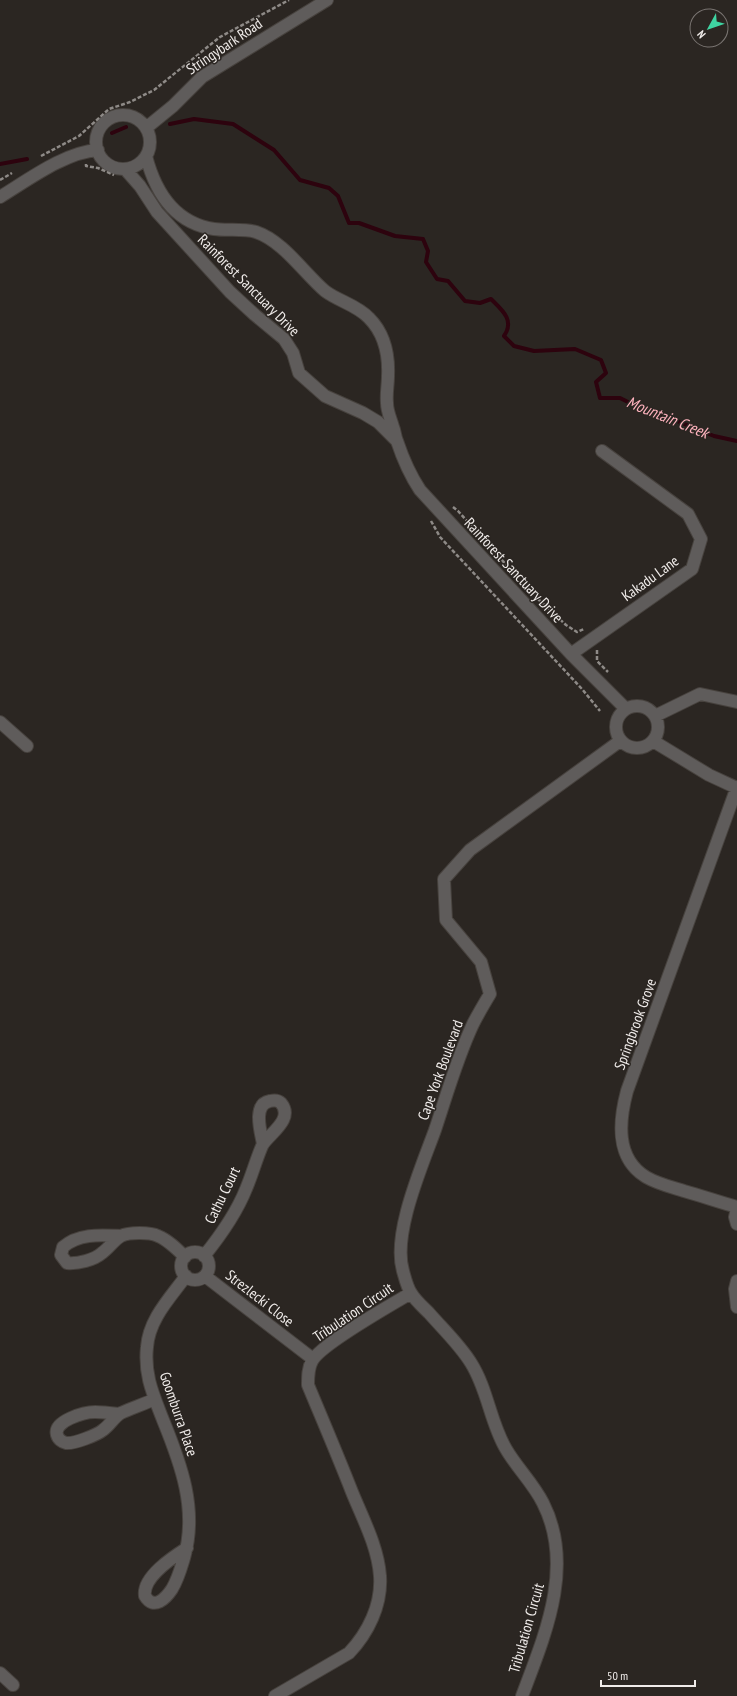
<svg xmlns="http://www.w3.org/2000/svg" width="737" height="1696" viewBox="0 0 737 1696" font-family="'PT Sans Narrow',sans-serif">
<rect width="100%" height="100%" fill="#2b2622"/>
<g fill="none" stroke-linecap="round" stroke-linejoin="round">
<path stroke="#2d030e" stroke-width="4" d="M170,124L194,119L233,124L274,150L300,180L329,188L338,196L349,223H359L395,236L423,239L428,251L426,262L437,279L448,281L465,301L480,303L491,299C502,310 515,320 504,336L514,346L534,351L575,349L601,360L606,373L596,382L600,398H620L642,409L677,421L714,436L737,441
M112,133L126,127
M0,164L27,159"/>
<g stroke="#47423e" stroke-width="14">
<path id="minor" d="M96 142a27 27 0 1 1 54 0a27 27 0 1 1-54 0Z
M146,128L173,106L202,77L327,0
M146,156C155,191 174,223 214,229C227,231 243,228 256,232C283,241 304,273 325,291C338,301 357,305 369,318C385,334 389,354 388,376C388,385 386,394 387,403C387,412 391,419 393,427C395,431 395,437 397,441C403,459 410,475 420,490L571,654L626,709
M125,169L140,186L157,212L230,292L255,315L284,339L293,353L299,373L325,396L363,413L378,422L396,440
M0,197C28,180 65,152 98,150
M571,654L692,569L701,539L688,514L602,451
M616 727a21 21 0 1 1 42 0a21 21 0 1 1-42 0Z
M655,716L700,694L737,702
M0,722L27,746
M653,741L709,775L737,788
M737,787L627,1091C619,1121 615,1158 646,1177C658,1184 671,1187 684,1191C702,1196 719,1202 737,1207
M737,1209L735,1217L737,1224
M121,1236C101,1235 79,1233 63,1247L61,1255L67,1263C78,1264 94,1260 102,1253C109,1248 114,1240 121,1236C129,1232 150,1232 158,1236C168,1240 177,1249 185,1257
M181 1266a14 14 0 1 1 28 0a14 14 0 1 1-28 0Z
M204,1256C221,1235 236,1214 246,1189C252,1175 256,1160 262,1146C267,1135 295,1120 281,1103C278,1100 274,1100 270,1101C252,1104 261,1133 263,1144
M186,1276C170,1298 149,1319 147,1347C144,1375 153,1394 163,1420C181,1464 198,1510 184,1558C181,1568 178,1579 172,1589C166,1598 154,1611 145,1596C142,1577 173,1557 187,1548
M205,1276L313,1359
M737,1281L735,1289L737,1307
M119,1414C111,1413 103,1412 95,1412C84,1412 53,1421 57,1435C58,1439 62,1442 66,1443C74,1444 97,1435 103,1430C110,1425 114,1417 121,1413C132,1408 144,1404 155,1399
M0,1673L13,1685
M275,1696L349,1653C368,1633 382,1605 380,1576C378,1547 363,1519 352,1492C338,1456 323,1421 308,1385C308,1376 308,1368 312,1361C321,1344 391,1305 411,1293
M522,1696C545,1635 575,1566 543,1503C533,1483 517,1468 506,1449C490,1422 488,1390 471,1363C460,1345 443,1329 429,1313C423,1307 415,1300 411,1293C407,1287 405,1278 403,1271C392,1234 422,1166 435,1130C447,1094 457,1058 473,1024C478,1014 484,1004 490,994L481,962L446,920L444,879L470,850L620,741"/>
</g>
<path stroke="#8e8a87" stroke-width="2.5" stroke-dasharray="4 2" stroke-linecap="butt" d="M41,156L79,136L109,109L130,102L154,90L220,37L289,0
M86,164V166L98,168L114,175
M0,180L12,173
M453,507L458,511L510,569
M431,521L440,537L582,689L600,711
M538,599L566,625L577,632L584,629
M597,650V661L608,672"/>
<use href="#minor" stroke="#5f5c5b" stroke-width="12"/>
</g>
<g text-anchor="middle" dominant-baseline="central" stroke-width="3" stroke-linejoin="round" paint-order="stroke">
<g font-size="15" fill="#f0ecea" stroke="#2b2622">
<text transform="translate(224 46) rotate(-34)">Stringybark Road</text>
<text transform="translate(249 285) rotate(45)">Rainforest Sanctuary Drive</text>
<text transform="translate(514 570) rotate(47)">Rainforest Sanctuary Drive</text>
<text transform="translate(650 578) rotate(-36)">Kakadu Lane</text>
<text transform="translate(635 1024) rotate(-70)">Springbrook Grove</text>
<text transform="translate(440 1070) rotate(-70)">Cape York Boulevard</text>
<text transform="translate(222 1195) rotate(-64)">Cathu Court</text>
<text transform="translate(260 1298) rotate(38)">Strezlecki Close</text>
<text transform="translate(353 1312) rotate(-34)">Tribulation Circuit</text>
<text transform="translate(179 1414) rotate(71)">Goomburra Place</text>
<text transform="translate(526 1628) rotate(-74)">Tribulation Circuit</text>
</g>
<g font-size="16" font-style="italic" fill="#feb3be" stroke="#2b2622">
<text transform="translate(668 417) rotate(22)">Mountain Creek</text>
</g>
</g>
<g transform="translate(709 28) rotate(230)"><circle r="19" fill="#2b2622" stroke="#7a7572"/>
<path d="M0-3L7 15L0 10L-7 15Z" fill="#3fd4a2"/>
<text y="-6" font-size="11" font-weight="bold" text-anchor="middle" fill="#f0ecea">N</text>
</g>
<path d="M601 1680v6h94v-6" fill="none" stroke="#f0ecea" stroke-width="2"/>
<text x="607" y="1680" font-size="12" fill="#f0ecea" stroke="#2b2622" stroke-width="3" paint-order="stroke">50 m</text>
</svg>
